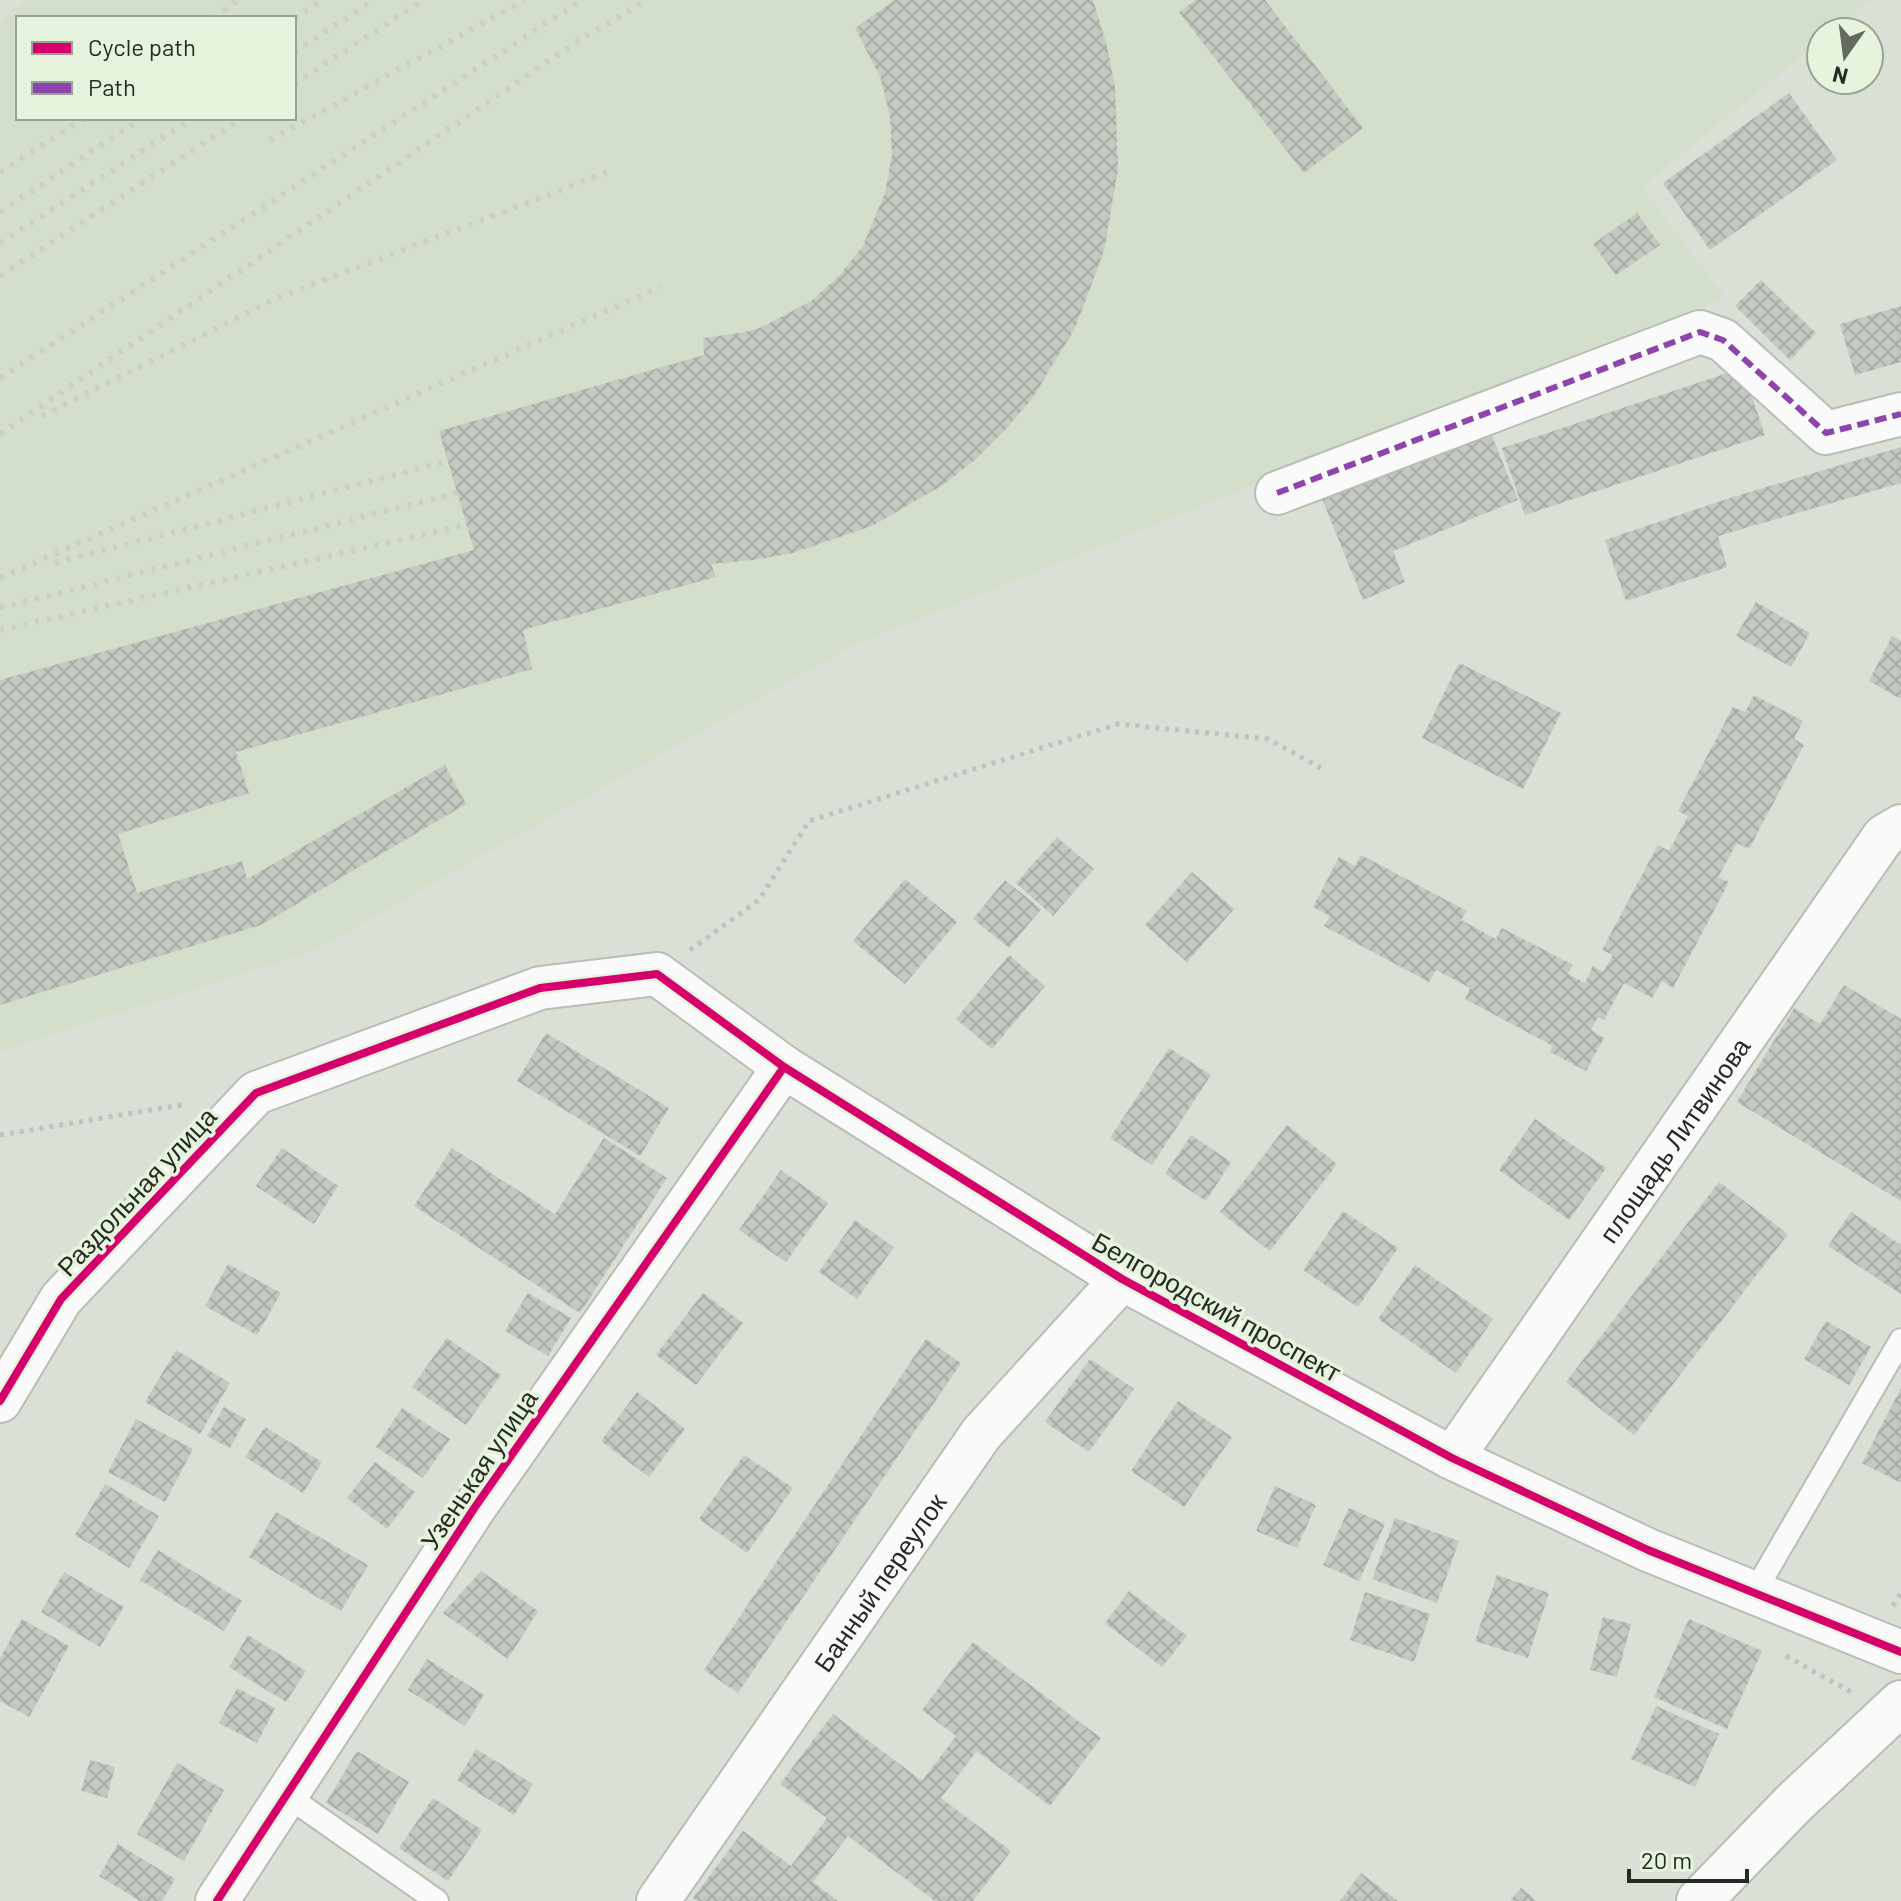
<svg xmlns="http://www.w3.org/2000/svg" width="1901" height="1901" viewBox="0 0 1901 1901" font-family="Barlow,sans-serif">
<defs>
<pattern id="building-cross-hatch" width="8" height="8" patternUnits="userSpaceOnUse" patternTransform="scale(2)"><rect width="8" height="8" fill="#c3c8c0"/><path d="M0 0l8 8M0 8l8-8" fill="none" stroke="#a7aca5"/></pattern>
</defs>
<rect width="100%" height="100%" fill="#dae0d5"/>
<path fill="#d3dfcb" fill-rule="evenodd" d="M27,0H1870L1831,32H1821V40L1642,187L1725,297L854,645L312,952L0,1051V24ZM18,18H294V118H18Z"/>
<path fill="url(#building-cross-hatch)" d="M895,0H1093L1107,46L1115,87L1118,169L1104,251L1075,328L1032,399L1005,430L976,459L943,485L872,526L793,553L753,560L711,564L716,577L523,630L532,669L236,752L249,793L118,834L137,893L242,861L247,879L445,765L466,804L261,925L0,1005V680L474,550L439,431L704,355L703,338L741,333L760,328L811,301L839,276L863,246L885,193L892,155L890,117L881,79L855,28Z
M1196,0H1265L1363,128L1304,173L1179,12Z
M1789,93L1837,160L1710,250L1663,183Z
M1637,213L1660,245L1616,275L1593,244Z
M1761,280L1816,333L1790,360L1735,306Z
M1901,306V362L1855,375L1840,324Z
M1742,368L1765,435L1525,515L1502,448Z
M1488,426L1518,500L1393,551L1405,582L1363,600L1320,494Z
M1901,447V483L1718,536L1727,567L1626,601L1605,540L1730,498Z
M1756,602L1810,633L1791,667L1736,636Z
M1892,636L1901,641V699L1869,681Z
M1459,663L1561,713L1523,789L1422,738Z
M1754,695L1803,721L1794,739L1804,745L1749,849L1737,843L1718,877L1729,882L1673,988L1662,981L1652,998L1624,983L1604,1020L1598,1017L1591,1030L1604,1038L1586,1071L1550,1052L1553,1046L1465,999L1470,988L1436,970L1429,982L1324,926L1330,916L1313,907L1339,857L1355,866L1361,855L1467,911L1461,920L1496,939L1502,928L1573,965L1568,974L1585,983L1593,966L1603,972L1613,955L1602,950L1658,845L1669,851L1688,816L1678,811L1733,707L1745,712Z
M1057,837L1094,869L1053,916L1016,883Z
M1192,872L1234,909L1187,962L1145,925Z
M905,879L957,922L905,984L853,941Z
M1005,880L1041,909L1009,948L973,919Z
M1009,955L1045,986L992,1049L956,1019Z
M1844,985L1901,1019V1201L1737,1102L1794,1008L1820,1024Z
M546,1033L669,1108L640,1156L517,1081Z
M1169,1048L1211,1075L1152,1165L1110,1138Z
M1535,1119L1606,1168L1569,1220L1499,1170Z
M1287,1125L1337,1164L1270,1251L1220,1212Z
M1191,1135L1231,1162L1206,1201L1165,1174Z
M604,1138L667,1178L580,1313L414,1206L452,1148L555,1214Z
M282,1148L338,1186L314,1224L256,1186Z
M781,1170L828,1203L786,1262L739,1230Z
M1719,1182L1788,1234L1634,1435L1566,1382Z
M1343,1211L1398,1248L1358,1307L1303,1270Z
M1851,1212L1901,1245V1294L1828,1246Z
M855,1220L894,1247L857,1299L819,1272Z
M228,1264L281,1293L257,1335L205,1306Z
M1415,1265L1493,1319L1456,1373L1378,1319Z
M528,1293L571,1318L548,1356L505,1331Z
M703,1293L743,1323L696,1385L656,1355Z
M1826,1321L1871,1347L1849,1385L1804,1359Z
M447,1338L501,1375L466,1425L412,1387Z
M926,1339L961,1363L738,1693L704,1670Z
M176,1350L230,1383L200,1434L145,1402Z
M1090,1359L1134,1389L1089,1452L1045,1422Z
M1901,1388V1483L1862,1463Z
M637,1392L685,1429L649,1477L601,1441Z
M1178,1401L1232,1437L1184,1507L1131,1471Z
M224,1407L246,1419L230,1448L207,1436Z
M402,1408L450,1439L423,1478L376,1447Z
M136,1419L193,1449L165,1502L108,1472Z
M265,1427L322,1462L303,1493L245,1457Z
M744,1455L793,1488L747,1553L699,1519Z
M375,1462L415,1492L387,1529L347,1498Z
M105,1484L159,1516L129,1568L75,1535Z
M1275,1486L1316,1505L1297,1548L1256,1531Z
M1349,1508L1385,1524L1359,1581L1323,1565Z
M276,1512L368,1565L341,1611L249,1557Z
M1395,1518L1459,1541L1437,1603L1372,1579Z
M158,1550L242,1601L224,1631L140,1580Z
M481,1571L538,1611L508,1659L443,1613Z
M64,1572L124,1607L100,1647L41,1612Z
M1497,1575L1549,1593L1528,1658L1475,1641Z
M1129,1591L1187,1636L1162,1667L1105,1623Z
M1365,1592L1430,1614L1414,1662L1350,1640Z
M1603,1617L1631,1624L1617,1677L1590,1670Z
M22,1619L69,1646L29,1717L0,1701V1658Z
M1689,1619L1762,1651L1727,1729L1654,1697Z
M248,1635L306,1671L286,1702L229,1667Z
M973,1642L1101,1738L1050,1806L977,1751L941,1798L1011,1851L973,1901H935L848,1836L813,1882L838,1901H697L693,1898L743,1831L791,1866L827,1818L780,1784L833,1714L922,1781L956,1736L922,1710Z
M427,1659L484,1695L465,1726L408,1690Z
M237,1688L275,1708L257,1743L219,1723Z
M1656,1706L1719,1734L1695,1787L1631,1759Z
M476,1749L533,1784L514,1815L457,1780Z
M357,1751L409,1782L378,1834L326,1803Z
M90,1760L115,1767L107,1798L81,1791Z
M177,1763L224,1790L184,1861L137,1834Z
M433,1798L482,1830L448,1881L399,1848Z
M118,1844L175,1879L162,1901H140L99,1876Z
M1361,1873L1398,1901H1340Z
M1521,1888L1537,1901H1510Z"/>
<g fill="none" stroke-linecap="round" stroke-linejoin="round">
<g stroke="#b8bdb5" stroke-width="26">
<path id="lane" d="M1754,1593L1901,1340
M286,1795L437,1901"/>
</g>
<g stroke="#b8bdb5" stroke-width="46">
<g id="street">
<path d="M1277,493L1700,332L1723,340L1826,433L1901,414"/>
<path d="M0,1401L61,1299L256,1093L540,988L657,974L784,1067L1122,1279L1452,1458L1648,1550L1901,1652"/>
<path id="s1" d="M1452,1458L1884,836L1901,826"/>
<path d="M217,1901L475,1507L784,1067"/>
<path id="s2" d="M658,1901L981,1434L1122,1279"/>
</g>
</g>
<g stroke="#b8bdb5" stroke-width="48">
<path id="secondary" d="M1699,1901L1794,1803L1901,1703"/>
</g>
<path stroke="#bfc2be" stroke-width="5" stroke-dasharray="4 6" stroke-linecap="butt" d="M690,950L759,900L809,821L1118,724L1268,739L1321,768
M0,1135L187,1104
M1893,1606L1901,1593
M1786,1656L1851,1692"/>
<use href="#lane" stroke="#f9faf9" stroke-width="22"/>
<use href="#street" stroke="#f9faf9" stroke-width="42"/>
<use href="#secondary" stroke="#f9faf9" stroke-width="44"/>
<path stroke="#cccdcb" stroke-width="6" stroke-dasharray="4 8" stroke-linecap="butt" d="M214,18L238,0
M294,18L322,0
M294,52L374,0
M294,84L423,0
M270,140L525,0
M0,172L85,118
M0,212L142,118
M0,243L193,118
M0,276L242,118
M0,378L582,0
M42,416L277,298L611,171
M0,434L575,43L647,0
M55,563L448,461
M0,578L660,287
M0,608L457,493
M0,630L466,525"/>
<path stroke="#8e44ad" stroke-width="6" stroke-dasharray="12 6" stroke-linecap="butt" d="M1277,493L1700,332L1723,340L1826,433L1901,414"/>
<g stroke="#e6f3dd" stroke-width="13">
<path id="cycleway" d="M0,1401L61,1299L256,1093L540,988L657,974L784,1067L1122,1279L1452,1458L1648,1550L1901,1652
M217,1901L475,1507L784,1067"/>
</g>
<use href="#cycleway" stroke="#d6006c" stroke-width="8"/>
</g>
<g text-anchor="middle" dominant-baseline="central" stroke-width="7" stroke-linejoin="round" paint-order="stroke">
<g font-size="26" fill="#262b23" stroke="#e6f3dd">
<text stroke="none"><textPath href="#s1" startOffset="388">площадь Литвинова</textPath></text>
<text transform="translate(136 1191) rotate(-47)">Раздольная улица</text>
<text transform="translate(1217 1306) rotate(29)">Белгородский проспект</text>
<text transform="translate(478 1469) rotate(-56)">Узенькая улица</text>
<text stroke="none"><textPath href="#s2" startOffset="388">Банный переулок</textPath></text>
</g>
</g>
<rect x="16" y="16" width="280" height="104" fill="#e6f3dd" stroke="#99a393" stroke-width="2"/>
<rect x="32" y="42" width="40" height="12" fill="#d6006c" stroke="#99a393" stroke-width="2"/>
<text x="88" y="56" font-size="24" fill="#262b23">Cycle path</text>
<rect x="32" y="82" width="40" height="12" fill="#8e44ad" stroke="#99a393" stroke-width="2"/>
<text x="88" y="96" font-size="24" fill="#262b23">Path</text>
<g transform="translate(1845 56) rotate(194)"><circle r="38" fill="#e6f3dd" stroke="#99a393" stroke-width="2"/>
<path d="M0-6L14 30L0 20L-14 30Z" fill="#656a61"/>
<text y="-12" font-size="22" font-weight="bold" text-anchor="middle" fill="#262b23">N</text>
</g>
<path d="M1629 1869v12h118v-12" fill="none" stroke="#262b23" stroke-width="4"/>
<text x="1641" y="1869" font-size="24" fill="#262b23" stroke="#e6f3dd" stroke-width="6" paint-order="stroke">20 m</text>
</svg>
